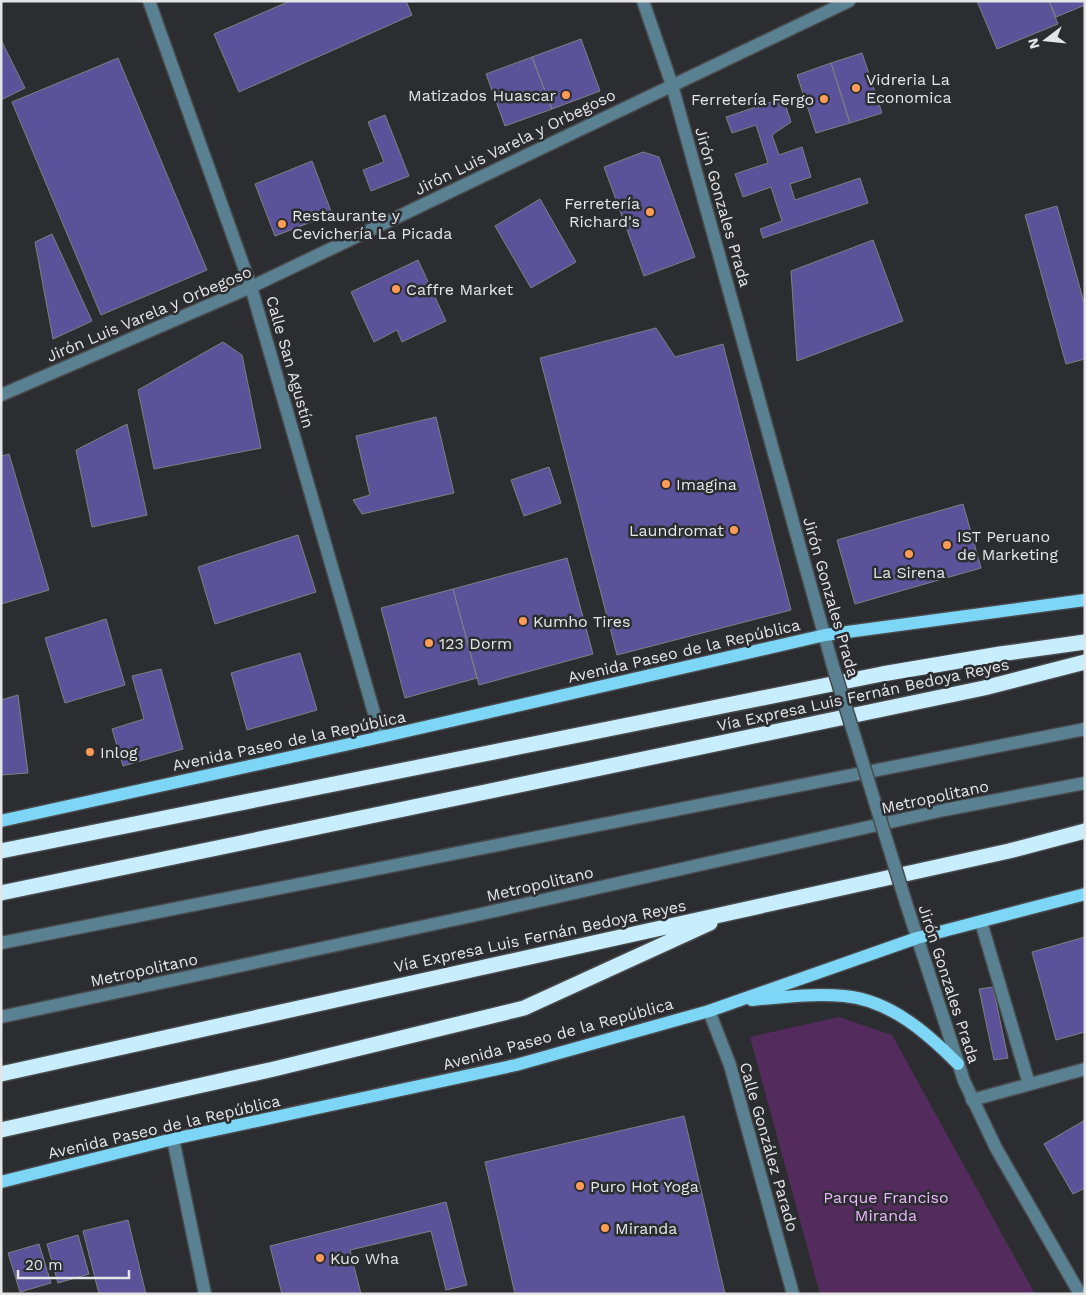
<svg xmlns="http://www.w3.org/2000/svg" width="1086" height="1295" viewBox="0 0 1086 1295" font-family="'Work Sans',sans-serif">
<rect width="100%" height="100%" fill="#2b2d30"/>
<path fill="#532c5d" d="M839,1017L892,1035L1035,1294H820L750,1037Z"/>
<path fill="#5b529a" stroke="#808083" d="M290,1H406L412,15L239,92L214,34Z
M977,1H1049L1058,24L997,49Z
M1049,1H1085V5L1056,17Z
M581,39L600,91L552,109L532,57Z
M1,40L25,88L1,100Z
M862,53L882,113L850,123L831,63Z
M532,57L552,109L505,126L486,74Z
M118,58L207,270L101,315L12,102Z
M831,63L850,123L816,133L797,75Z
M783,98L791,122L772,135L779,155L802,147L811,177L790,184L795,200L860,178L868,203L763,238L760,229L782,221L771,187L743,197L735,174L768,163L756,125L732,133L726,117Z
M385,115L409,176L371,191L363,170L384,162L368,122Z
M643,152L659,157L695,257L644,276L604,167Z
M312,161L332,214L275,236L255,184Z
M540,199L576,262L531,288L495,226Z
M1057,206L1085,306V359L1066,364L1025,215Z
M52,234L92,321L53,339L35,242Z
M873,240L903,321L797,361L791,271Z
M418,260L446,321L402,342L397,330L374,342L351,292Z
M656,328L675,357L723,344L791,610L617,655L540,358Z
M223,342L242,355L261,448L154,469L138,390Z
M436,417L454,493L362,514L353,500L370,495L356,436Z
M127,424L147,515L92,527L76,450Z
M9,454L49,590L1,604V456Z
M549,467L561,503L524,516L511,480Z
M963,504L981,568L855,604L837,540Z
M298,535L316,592L215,624L198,567Z
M567,558L593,654L479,685L453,589Z
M453,589L477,678L405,698L381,608Z
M106,619L125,685L65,703L45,638Z
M300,653L317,710L247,730L231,673Z
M161,669L183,749L123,766L112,729L144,719L132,676Z
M18,695L28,773L1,775V700Z
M1085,937V1032L1056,1040L1032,952Z
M993,987L1008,1058L994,1060L979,989Z
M684,1116L725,1294H515L485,1162Z
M1085,1120V1188L1073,1194L1044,1144Z
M446,1202L467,1285L446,1290L431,1231L350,1250L361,1294H282L270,1246Z
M128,1220L146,1294H99L83,1231Z
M78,1235L89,1274L58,1283L47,1244Z
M39,1244L51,1283L20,1292L8,1253Z"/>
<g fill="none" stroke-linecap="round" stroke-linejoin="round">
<g stroke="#494a4d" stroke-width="15">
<path id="minor" d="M149,1L251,287L381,737
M643,1L672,85L832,663
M1,395L251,287L849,1
M906,903L964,1081L996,1148L1080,1294
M981,922L1029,1084
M1,943L1085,729
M709,1011L730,1065L793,1294
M1,1017L481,914L944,810L1085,783
M972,1100L1085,1069
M173,1139L205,1294"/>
</g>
<g stroke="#494a4d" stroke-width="15">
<path id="major" d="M1,821L381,737L825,635L1085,600
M752,1000C783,997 814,993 844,996C890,1000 927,1033 958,1064
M1,1182L173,1139L516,1065L709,1011L917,938L1085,894"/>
</g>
<g stroke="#494a4d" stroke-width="18">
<path id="highway" d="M1,851L882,674L1000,654L1085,642
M1,893L984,688L1085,662
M1,1074L1009,851L1085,831
M1,1130L274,1069L524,1008L710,923"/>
</g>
<use href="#minor" stroke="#598191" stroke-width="12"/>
<use href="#major" stroke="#7ed6f6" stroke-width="12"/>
<use href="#highway" stroke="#c8eefd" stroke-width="15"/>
<g stroke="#494a4d" stroke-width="15" stroke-linecap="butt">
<path id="minor-bridge" d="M832,663L906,903"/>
</g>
<use href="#minor-bridge" stroke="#598191" stroke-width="12"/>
</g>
<g fill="#fe9c57" stroke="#2b2d30" stroke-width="2">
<circle cx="856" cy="88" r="5"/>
<circle cx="566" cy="95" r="5"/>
<circle cx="824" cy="99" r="5"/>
<circle cx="650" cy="212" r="5"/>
<circle cx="282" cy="224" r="5"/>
<circle cx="396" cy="289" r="5"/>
<circle cx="666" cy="484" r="5"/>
<circle cx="734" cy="530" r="5"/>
<circle cx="947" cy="545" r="5"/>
<circle cx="909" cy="554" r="5"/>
<circle cx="523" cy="621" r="5"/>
<circle cx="429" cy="643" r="5"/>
<circle cx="90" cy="752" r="5"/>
<circle cx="580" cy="1186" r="5"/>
<circle cx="605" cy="1228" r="5"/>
<circle cx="320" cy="1258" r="5"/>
</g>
<g text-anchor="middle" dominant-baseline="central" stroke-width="5" stroke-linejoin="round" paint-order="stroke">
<g font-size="16" fill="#e4e5e7" stroke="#2b2d30" text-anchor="start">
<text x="866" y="79">Vidreria La<tspan x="866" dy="18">Economica</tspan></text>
<text x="556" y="95" text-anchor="end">Matizados Huascar</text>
<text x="814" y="99" text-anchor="end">Ferretería Fergo</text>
<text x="640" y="203" text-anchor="end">Ferretería<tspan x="640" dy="18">Richard's</tspan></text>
<text x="292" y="215">Restaurante y<tspan x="292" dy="18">Cevichería La Picada</tspan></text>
<text x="406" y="289">Caffre Market</text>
<text x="676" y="484">Imagina</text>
<text x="724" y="530" text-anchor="end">Laundromat</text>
<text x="957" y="536">IST Peruano<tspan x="957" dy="18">de Marketing</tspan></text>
<text x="909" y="572" text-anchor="middle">La Sirena</text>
<text x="533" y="621">Kumho Tires</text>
<text x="439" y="643">123 Dorm</text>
<text x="100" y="752">Inlog</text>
<text x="590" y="1186">Puro Hot Yoga</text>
<text x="615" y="1228">Miranda</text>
<text x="330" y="1258">Kuo Wha</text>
</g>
<g font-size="16" fill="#e4e5e7" stroke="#2b2d30">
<text transform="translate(515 142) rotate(-26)">Jirón Luis Varela y Orbegoso</text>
<text transform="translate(723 207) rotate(74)">Jirón Gonzales Prada</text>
<text transform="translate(149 314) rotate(-23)">Jirón Luis Varela y Orbegoso</text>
<text transform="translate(290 362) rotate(74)">Calle San Agustín</text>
<text transform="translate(831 597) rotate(74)">Jirón Gonzales Prada</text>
<text transform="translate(684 651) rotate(-13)">Avenida Paseo de la República</text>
<text transform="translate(863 695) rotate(-12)">Vía Expresa Luis Fernán Bedoya Reyes</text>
<text transform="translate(289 741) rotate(-12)">Avenida Paseo de la República</text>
<text transform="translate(935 797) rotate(-12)">Metropolitano</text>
<text transform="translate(540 884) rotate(-13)">Metropolitano</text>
<text transform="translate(540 936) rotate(-12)">Vía Expresa Luis Fernán Bedoya Reyes</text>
<text transform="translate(144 970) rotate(-12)">Metropolitano</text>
<text transform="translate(949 984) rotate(72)">Jirón Gonzales Prada</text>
<text transform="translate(558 1034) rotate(-15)">Avenida Paseo de la República</text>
<text transform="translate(164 1127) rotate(-13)">Avenida Paseo de la República</text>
<text transform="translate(769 1147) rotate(74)">Calle González Parado</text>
</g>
<g font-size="16" fill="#edb5fd" stroke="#2b2d30">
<text x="886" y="1197">Parque Franciso<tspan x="886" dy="18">Miranda</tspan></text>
</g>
</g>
<rect width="1086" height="1295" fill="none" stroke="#e4e5e7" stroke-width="5"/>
<g transform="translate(1046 40) rotate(254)" stroke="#2b2d30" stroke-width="4" paint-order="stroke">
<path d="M0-4L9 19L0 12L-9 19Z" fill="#e4e5e7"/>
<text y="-8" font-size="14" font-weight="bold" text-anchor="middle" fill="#e4e5e7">N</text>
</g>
<path d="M18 1270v8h111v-8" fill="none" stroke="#e4e5e7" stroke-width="2.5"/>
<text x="25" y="1270" font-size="15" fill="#e4e5e7" stroke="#2b2d30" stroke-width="4" paint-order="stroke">20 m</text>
</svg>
